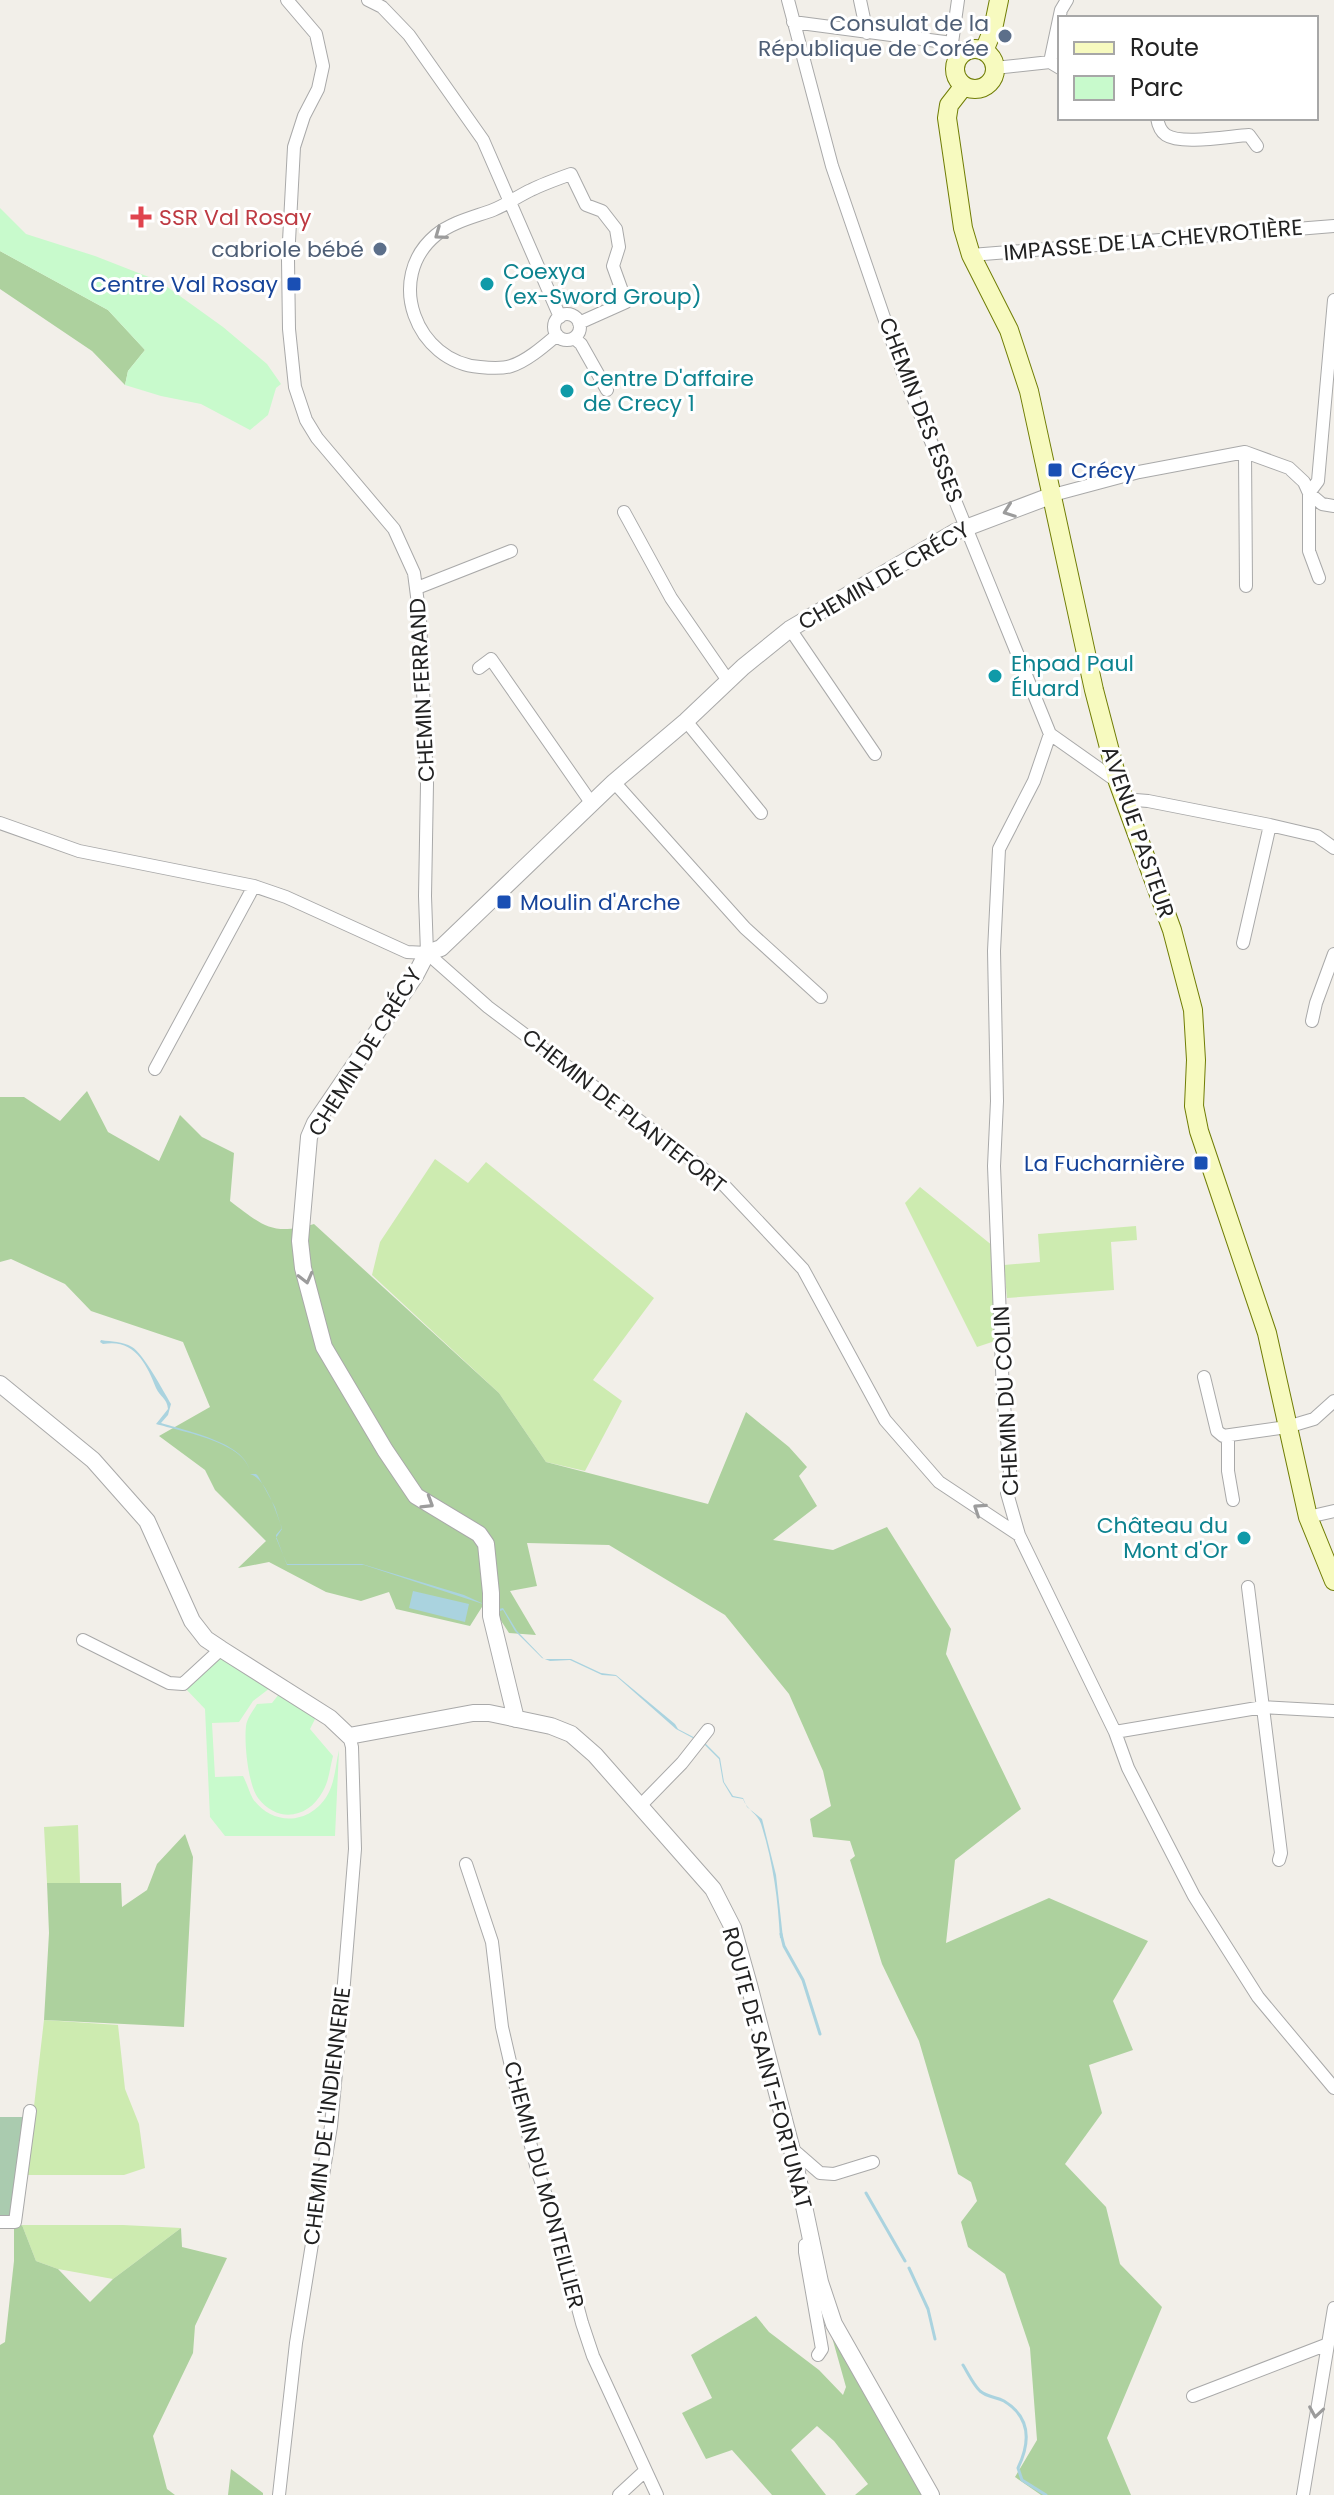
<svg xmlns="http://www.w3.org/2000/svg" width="1334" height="2495" viewBox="0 0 1334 2495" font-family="Poppins,sans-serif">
<rect width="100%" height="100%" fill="#f2efe9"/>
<path fill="#cdebb0" d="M435,1159L468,1183L486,1162L654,1298L593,1380L622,1401L585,1471L546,1462L499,1393L372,1275L380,1242Z
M920,1187L993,1246L998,1340L977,1347L905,1203Z
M1136,1226L1137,1240L1111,1242L1114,1290L1007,1298L1004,1265L1040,1262L1038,1234Z
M78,1825L80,1883H47L44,1827Z
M44,2020L118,2025L125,2089L139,2124L145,2168L124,2175H26Z
M22,2225H123L181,2228L113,2279L58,2269L36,2261Z"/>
<path fill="#add19e" d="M0,251L108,310L145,350L128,371L125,385L92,351L0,289Z
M87,1091L108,1132L159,1161L180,1115L202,1137L234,1153L230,1201C263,1226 272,1236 314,1224L499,1393L546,1462L708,1504L746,1412L789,1447L807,1467L799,1476L817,1506L773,1540L833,1550L887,1527L951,1629L946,1654L1021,1809L955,1860L946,1943L1049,1898L1148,1941L1113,2001L1133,2050L1089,2065L1102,2113L1065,2164L1106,2207L1120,2264L1162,2307L1107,2438L1131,2495H1041L1015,2477L1037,2440L1030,2348L1005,2274L968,2247L961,2222L977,2201L971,2182L958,2174L919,2041L882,1964L850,1860L855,1856L850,1841L813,1837L810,1819L831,1806L823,1771L789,1694L725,1615L609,1545L527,1543L537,1586L510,1591L536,1635L509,1633L487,1599L470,1626L396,1609L389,1592L361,1601L326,1592L269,1562L238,1568L266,1541L215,1490L205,1470L159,1436L210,1407L183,1342L91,1311L65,1284L11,1259L0,1262V1097H24L60,1121Z
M185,1834L193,1857L184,2027L44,2020L49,1933L47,1883H121L122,1907L147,1890L157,1864Z
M22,2225L36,2261L58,2269L90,2302L113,2279L181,2228L182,2247L227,2258L195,2326L193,2353L153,2436L167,2489L175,2495H0V2345L5,2342L14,2261V2229Z
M756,2316L769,2332L819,2370L843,2395L846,2387L830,2330L923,2495H855L868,2484L834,2441L817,2426L791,2450L826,2495H772L732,2450L706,2459L682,2413L712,2398L691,2355Z
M231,2469L263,2493V2495H228Z"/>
<path fill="#aacbaf" d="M0,2117H26L11,2217H0Z"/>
<path fill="#c8facc" d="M0,208L26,234L95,256L159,281L223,327L267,364L281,384L276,388L268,415L250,430L201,404L161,396L125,385L128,371L145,350L108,310L0,251Z
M218,1657L270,1688L253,1701L239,1722L212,1723L215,1777L243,1776C247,1783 249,1792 253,1799C274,1828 313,1824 329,1792C335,1780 336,1763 339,1750L335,1836H225L210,1817L205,1709L185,1688Z
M279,1694L316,1717L310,1729L333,1756C330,1767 329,1781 323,1791C309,1818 278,1824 258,1798C248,1784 244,1743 246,1726C247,1718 253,1711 257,1704L272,1703Z"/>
<path fill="#aad3df" d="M101,1340C112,1342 122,1341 132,1347C143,1353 164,1392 171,1404L168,1415L161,1423C186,1431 249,1443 250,1474H256L258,1476L275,1507L282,1529L276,1538L287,1564H362L464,1595L486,1605L364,1565H287L276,1536V1535L282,1528C276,1512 266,1478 250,1474C249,1443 180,1431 156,1424L168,1409C167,1398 160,1397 156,1388C147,1364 134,1338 103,1344L100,1342Z
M413,1591L469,1604L465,1622L409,1608Z
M503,1608L517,1631L544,1659H571L601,1673L616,1675L675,1724L678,1729L705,1743L720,1758L724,1782L733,1796L743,1798L747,1807L762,1819L776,1875L783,1938H780C778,1899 773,1861 761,1824C758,1814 747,1810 743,1799L732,1797L723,1782L719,1759L704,1744L676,1729L616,1676L602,1675L570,1660L550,1661L542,1658L515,1631L503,1610L500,1611L499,1609Z"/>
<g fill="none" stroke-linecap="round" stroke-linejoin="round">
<path stroke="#aad3df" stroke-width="3" d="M781,1934L784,1946L803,1980L820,2034
M866,2193L905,2261
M909,2268L928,2309L935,2339
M963,2365C968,2373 973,2384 980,2391C987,2397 996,2397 1004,2401C1032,2418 1030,2443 1018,2468L1022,2480L1046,2495"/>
<g stroke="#a9a9a9" stroke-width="14">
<path id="minor" d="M287,0L316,34L323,66L318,89L304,116L294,147L288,260L289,329L295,387L306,420L317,438L394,529L414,573L420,619L427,784L425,896L427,953
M368,0L382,7L409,35L483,140L560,317
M788,0L832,166L902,370L1050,734L1118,782
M860,0L867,33
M793,22L952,43L962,53
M952,43L958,0
M1050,62L1061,10L1067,0
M995,68L1050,62L1060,68
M1157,118C1158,124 1160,131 1166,135C1181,145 1230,136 1249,135L1257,146
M971,255L1334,226
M554 327a13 13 0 1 1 26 0a13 13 0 1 1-26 0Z
M557,335C544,346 527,361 511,366C502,369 490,368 480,367C416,362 384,278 436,235C452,222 474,217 493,210C506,205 518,196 531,190C543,184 557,179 571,174L586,205L602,211L616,229L619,247L613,266L626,302L579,323
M574,338L581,344L607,390
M1245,452L1246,586
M1309,493L1318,481L1334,300
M1309,493V551L1319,578
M1053,495L1139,472L1245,452L1289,468L1304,482L1309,493L1322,504L1334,506
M624,512L671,598L729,682
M417,588L511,551
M790,629L875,754
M479,668L491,659L592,804
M686,721L761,813
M1050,734L1034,781L999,849L994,951L997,1101L994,1166L1003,1394L1010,1471L1007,1493L1019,1535L1115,1732L1128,1768L1194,1896L1258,1997L1334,2088
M614,782L745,928L821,997
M1123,799L1148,801L1270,825L1317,836L1334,848
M0,823L79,851L254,886L286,897L407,952L427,953
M1243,943L1270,825
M427,953L488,1007L721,1182L803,1269L885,1420L939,1482L1019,1535
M1312,1021L1316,1003L1334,954
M155,1069L254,886
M1204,1377L1217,1431L1223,1436L1287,1427L1314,1419L1334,1401
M1228,1436V1471L1233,1500
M1308,1517L1334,1511
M1248,1587L1281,1853L1279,1860
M83,1640L169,1683L183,1684L221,1649
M1115,1732L1263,1707L1334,1711
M641,1805L682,1763L708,1730
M466,1864L492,1942L502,2027L517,2092L538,2173L553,2215L582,2323L593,2356L657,2495
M793,2154L797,2153L820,2173L834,2174L873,2162
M0,2222H15L30,2111
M811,2244L805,2245V2252L822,2349L818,2355
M1193,2396L1328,2344
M279,2495L296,2343L331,2126L341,2019L355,1849L352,1747L349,1736
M619,2495L645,2471
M1303,2495L1334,2308"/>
</g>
<g stroke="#a9a9a9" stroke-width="18">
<path id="tertiary" d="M0,1384L93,1460L147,1521L192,1621L206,1639L221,1649L330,1718L349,1736L473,1713H489L551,1726L571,1734L595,1755L713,1889L733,1928L749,1985L793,2154L820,2282L834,2324L931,2495
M516,1719L491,1616V1593L486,1544L479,1534L416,1496L385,1450L324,1347L303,1268L300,1241L309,1137L315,1123L415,976L427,953L441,948L614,782L686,721L743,667L790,629L955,532L1053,495"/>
</g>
<g stroke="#707d05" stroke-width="20">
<path id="secondary" d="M955 69a20 20 0 1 1 40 0a20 20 0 1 1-40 0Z
M984,51L993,29L999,0
M963,87L949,105L947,118L963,228L971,255L1009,330L1029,391L1094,690L1118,782L1172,930L1193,1010L1196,1060L1194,1106L1199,1131L1267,1333L1308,1517L1334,1581"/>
</g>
<use href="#minor" stroke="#fff" stroke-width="12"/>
<use href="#tertiary" stroke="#fff" stroke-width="16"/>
<use href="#secondary" stroke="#f7fabf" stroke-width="18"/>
</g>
<defs><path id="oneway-chevron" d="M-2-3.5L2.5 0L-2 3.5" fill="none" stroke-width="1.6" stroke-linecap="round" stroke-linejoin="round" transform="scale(2)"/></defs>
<g stroke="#9c9c9c">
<use href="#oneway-chevron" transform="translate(440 234) rotate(144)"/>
<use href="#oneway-chevron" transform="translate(1009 511) rotate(160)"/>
<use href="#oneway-chevron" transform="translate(306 1278) rotate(76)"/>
<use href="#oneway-chevron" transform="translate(428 1503) rotate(32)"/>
<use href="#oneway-chevron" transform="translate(979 1509) rotate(-146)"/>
<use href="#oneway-chevron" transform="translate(1316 2412) rotate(99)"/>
</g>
<g fill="#5c6f8a" stroke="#fff" stroke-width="3">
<circle cx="1005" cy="36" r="8"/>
<circle cx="380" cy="249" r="8"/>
</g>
<path fill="#e0444e" stroke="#fff" stroke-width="3" d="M137 205h8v8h8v8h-8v8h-8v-8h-8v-8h8z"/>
<g fill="#1a4fb4" stroke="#fff" stroke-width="3">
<rect x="286" y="276" width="16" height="16" rx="4"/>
<rect x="1047" y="462" width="16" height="16" rx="4"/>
<rect x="496" y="894" width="16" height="16" rx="4"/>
<rect x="1193" y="1155" width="16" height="16" rx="4"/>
</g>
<g fill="#0f9aa8" stroke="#fff" stroke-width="3">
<circle cx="487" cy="284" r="8"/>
<circle cx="567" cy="391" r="8"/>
<circle cx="995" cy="676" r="8"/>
<circle cx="1244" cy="1538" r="8"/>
</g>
<g text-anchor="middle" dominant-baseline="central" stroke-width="6" stroke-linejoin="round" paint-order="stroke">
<g font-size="22" fill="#4e5e75" stroke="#fff" text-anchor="end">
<text x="989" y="23">Consulat de la<tspan x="989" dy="25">République de Corée</tspan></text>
<text x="364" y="249">cabriole bébé</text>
</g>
<g font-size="22" fill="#be3a42" stroke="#fff" text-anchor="start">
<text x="159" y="217">SSR Val Rosay</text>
</g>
<g font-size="22" fill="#222" stroke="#fff">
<text transform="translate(1153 240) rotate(-5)">IMPASSE DE LA CHEVROTIÈRE</text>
<text transform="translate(921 410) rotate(69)">CHEMIN DES ESSES</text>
<text transform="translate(884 576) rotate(-30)">CHEMIN DE CRÉCY</text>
<text transform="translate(422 690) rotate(-93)">CHEMIN FERRAND</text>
<text transform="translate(1138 832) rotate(71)">AVENUE PASTEUR</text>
<text transform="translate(365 1052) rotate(-58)">CHEMIN DE CRÉCY</text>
<text transform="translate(624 1111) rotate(38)">CHEMIN DE PLANTEFORT</text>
<text transform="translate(1006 1401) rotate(-93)">CHEMIN DU COLIN</text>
<text transform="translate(767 2068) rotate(75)">ROUTE DE SAINT-FORTUNAT</text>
<text transform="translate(327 2116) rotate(-83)">CHEMIN DE L'INDIENNERIE</text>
<text transform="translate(544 2185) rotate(75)">CHEMIN DU MONTEILLIER</text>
</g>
<g font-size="22" fill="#0d838f" stroke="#fff" text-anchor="start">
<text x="503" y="271">Coexya<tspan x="503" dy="25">(ex-Sword Group)</tspan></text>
<text x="583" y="378">Centre D'affaire<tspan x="583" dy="25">de Crecy 1</tspan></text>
<text x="1011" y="663">Ehpad Paul<tspan x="1011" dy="25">Éluard</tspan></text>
<text x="1228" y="1525" text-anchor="end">Château du<tspan x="1228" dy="25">Mont d'Or</tspan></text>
</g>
<g font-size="22" fill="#164399" stroke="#fff" text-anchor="end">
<text x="278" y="284">Centre Val Rosay</text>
<text x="1071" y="470" text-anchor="start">Crécy</text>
<text x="520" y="902" text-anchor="start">Moulin d'Arche</text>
<text x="1185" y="1163">La Fucharnière</text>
</g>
</g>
<rect x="1058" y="16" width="260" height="104" fill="#ffffff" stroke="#a7a7a7" stroke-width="2"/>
<rect x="1074" y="42" width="40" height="12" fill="#f7fabf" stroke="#a7a7a7" stroke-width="2"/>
<text x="1130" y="56" font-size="24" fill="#222222">Route</text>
<rect x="1074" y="76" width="40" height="24" fill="#c8facc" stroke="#a7a7a7" stroke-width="2"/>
<text x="1130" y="96" font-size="24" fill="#222222">Parc</text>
</svg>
